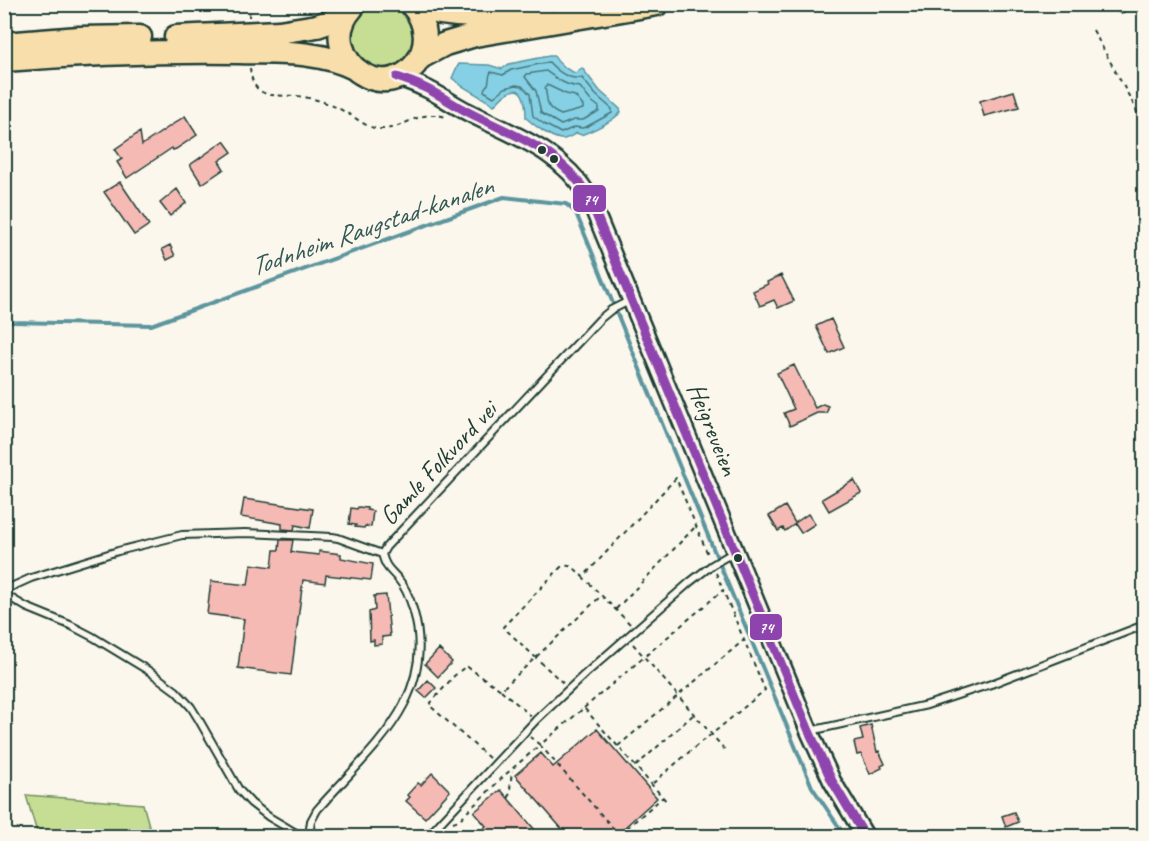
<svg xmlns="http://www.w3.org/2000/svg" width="1149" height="841" viewBox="0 0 1149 841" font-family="Caveat,sans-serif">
<rect width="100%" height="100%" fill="#fbf7ec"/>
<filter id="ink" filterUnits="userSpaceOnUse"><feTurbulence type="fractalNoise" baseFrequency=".0167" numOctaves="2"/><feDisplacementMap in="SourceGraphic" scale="12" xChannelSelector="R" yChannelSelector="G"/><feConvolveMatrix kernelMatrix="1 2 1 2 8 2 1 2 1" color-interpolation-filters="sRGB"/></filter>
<g filter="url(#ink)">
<path fill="#c5de94" stroke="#728e64" stroke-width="1.5" d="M351 36a32 32 0 1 1 64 0a32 32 0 1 1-64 0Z
M26,795L143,804L152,836H38Z"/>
<path fill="#85d0e5" stroke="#5c959e" stroke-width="1.5" d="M549,56H554C559,65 566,69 575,73L582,68L600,91L620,109L621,112C611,123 594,130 581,135L577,133C573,135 568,138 564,139C554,141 533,124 526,118C526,104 524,80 505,95C500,98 499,102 494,105L462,86L452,78L456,69L459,64L489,65L502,69L509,64Z"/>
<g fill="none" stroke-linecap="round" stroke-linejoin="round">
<path stroke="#48787b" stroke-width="1.5" d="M549,62C558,72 569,80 582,78L596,95L612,109V113L586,127L582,128L575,127L561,133L544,124L533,116L530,94L522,86L516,85L505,88L494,97L484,91C484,87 486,87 488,84C490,80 488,76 491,72L503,75L511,70Z
M546,71C557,79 566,86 580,87L590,100L599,107V111L583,120H574L561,125L541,113L536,91L525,77L527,74Z
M547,85L566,94L575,96L583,106V109L561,115C544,107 549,104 545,88Z"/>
<path stroke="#5c959e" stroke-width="4" d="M4,320L12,322L151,325L504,197L566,204L576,213L713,548L812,787L845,836"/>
</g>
<path fill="#f6bab5" stroke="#1f3d34" stroke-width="1.5" d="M1014,91L1019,107L984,116L980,101Z
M185,116L197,135L176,149L173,150L172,148L127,178L117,162L122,159L115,149L140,132L142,145Z
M224,141L232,152L219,161L224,169L202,184L190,165Z
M120,182L149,225L134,235L104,192Z
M177,189L186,203L170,216L160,203Z
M170,245L175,256L167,260L162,249Z
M781,275L794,301L778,308L774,300L760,306L753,291L768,284L767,282Z
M831,319L844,347L829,354L816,326Z
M794,365L815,408L823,404L828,406V409L826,413H817L790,426L784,413L794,409L777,373Z
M854,480L861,493L829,511L822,499Z
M244,499L313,509L310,528L295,525L294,530L282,529V524L241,517Z
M785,506L795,523L808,514L815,524L801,533L795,524L785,531L783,528L778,531L769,516Z
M358,507L367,508V510L373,511L371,527L365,526L364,528L355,527L356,525L349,524L351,508L357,509Z
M280,540H293L291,552L319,555V551L341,554V558L373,564L371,580L326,575L325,583L303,580L291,675L238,668L244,619L207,614L211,581L248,585L251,564L272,567L274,550H279Z
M386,595L390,636L382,637V644L374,645V640L370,641L369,612L375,610L374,596Z
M439,649L452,662L438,677L425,664Z
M428,680L436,688L426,698L418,691Z
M871,725L877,752L879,751L885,764L881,766L882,768L870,774L861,754L857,755L854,742L863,740L860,728Z
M597,729L657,798L614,837H569L515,775L541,753L553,767Z
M432,773L450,791L425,818L406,801L410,797L407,795L418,783L421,785Z
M501,790L541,837H474L486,826L474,812Z
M1014,812L1018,822L1006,827L1002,816Z"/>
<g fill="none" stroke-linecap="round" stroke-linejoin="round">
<g stroke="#1f3d34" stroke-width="10">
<path id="lane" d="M1119,4L1121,9
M4,592L11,587L31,578L118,551L182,535L245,533L332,537L338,538L382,554
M4,594L26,607L70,625L93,637L149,671L176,691L191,707L199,720L239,790L251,803L269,817L301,836
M810,731L927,705L991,684L1144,625
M309,836L311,821L317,810C368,751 440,698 413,609C410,599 406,588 399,580C390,569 386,569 382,554L386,547L600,319L611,310L631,300
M428,836L536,720L584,675L690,582L712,565L734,552"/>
</g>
<g stroke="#1f3d34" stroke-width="21">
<path id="secondary" d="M397,77C406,80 415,83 423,87C439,94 452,104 468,112C514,136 559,149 588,195L809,731L832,781L865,836"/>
</g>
<g stroke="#1f3d34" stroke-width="27">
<path id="highway" d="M412,5C456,22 495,15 540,9
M352,8C342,19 338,33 342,47C345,58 351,67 361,73C401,100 449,46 411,4
M176,37L279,32L317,26L346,16
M4,44L79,38L140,37
M421,57L445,44L475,35L657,4
M4,60C82,54 160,51 238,52C278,53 318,50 354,68"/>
</g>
<path stroke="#1f3d34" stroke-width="2" stroke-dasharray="4.5 4.5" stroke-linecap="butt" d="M249,17L250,4
M1093,30L1136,109L1144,139
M250,68C251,77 253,87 262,92C271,97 284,95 294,96C301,96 309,98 317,100C328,103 341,109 350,115C359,120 368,128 379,129C403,131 418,108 446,117
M716,573L723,590
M616,609L697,525
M630,624L583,577L676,478L709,557
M633,644L726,751
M563,683L503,627L561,567C572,563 576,570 583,577
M501,690L531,716
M584,708L723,590L765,690L712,734L702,741L652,784
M618,746L744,640
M489,758L429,705L454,676L466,666L501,690L602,595
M636,766L694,714
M509,798L512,771
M453,822L459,820L506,774L540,745L530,737
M620,834L663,797
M620,836L540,745L584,708L668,803"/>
<use href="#lane" stroke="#fbf7ec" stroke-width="6"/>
<use href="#secondary" stroke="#fbf7ec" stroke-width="16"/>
<use href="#highway" stroke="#f8deab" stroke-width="22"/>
<g stroke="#fbf7ec" stroke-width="14">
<path id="bus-1" d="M397,77C406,80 415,83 423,87C439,94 452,104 468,112C514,136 559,149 588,195L809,731L832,781L865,836"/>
</g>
<use href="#bus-1" stroke="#8e44ad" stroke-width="9"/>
</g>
</g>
<g fill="#1f3d34" stroke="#fbf7ec" stroke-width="2">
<circle cx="542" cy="150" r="5"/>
<circle cx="554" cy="159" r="5"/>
<circle cx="738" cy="558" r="5"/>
</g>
<g text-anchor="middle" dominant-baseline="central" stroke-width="4.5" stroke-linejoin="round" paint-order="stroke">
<g font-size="26" fill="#1f3d34" stroke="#fbf7ec">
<text transform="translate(713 429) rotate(68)">Heigreveien</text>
<text transform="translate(438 463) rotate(-47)">Gamle Folkvord vei</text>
</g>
<g font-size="27" font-style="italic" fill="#335a57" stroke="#fbf7ec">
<text transform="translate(371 226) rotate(-19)">Todnheim Raugstad-kanalen</text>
</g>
</g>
<g stroke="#fbf7ec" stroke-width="2">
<rect x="572" y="184" width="35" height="29" rx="6" fill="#8e44ad"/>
<rect x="749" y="613" width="34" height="28" rx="6" fill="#8e44ad"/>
</g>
<g font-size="16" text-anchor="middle" font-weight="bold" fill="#fff">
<text x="590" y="205">74</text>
<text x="766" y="633">74</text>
</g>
<rect width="1149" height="841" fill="none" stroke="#fbf7ec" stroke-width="24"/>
<rect x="12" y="12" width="1125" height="817" fill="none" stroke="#1f3d34" stroke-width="2" filter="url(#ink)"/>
</svg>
